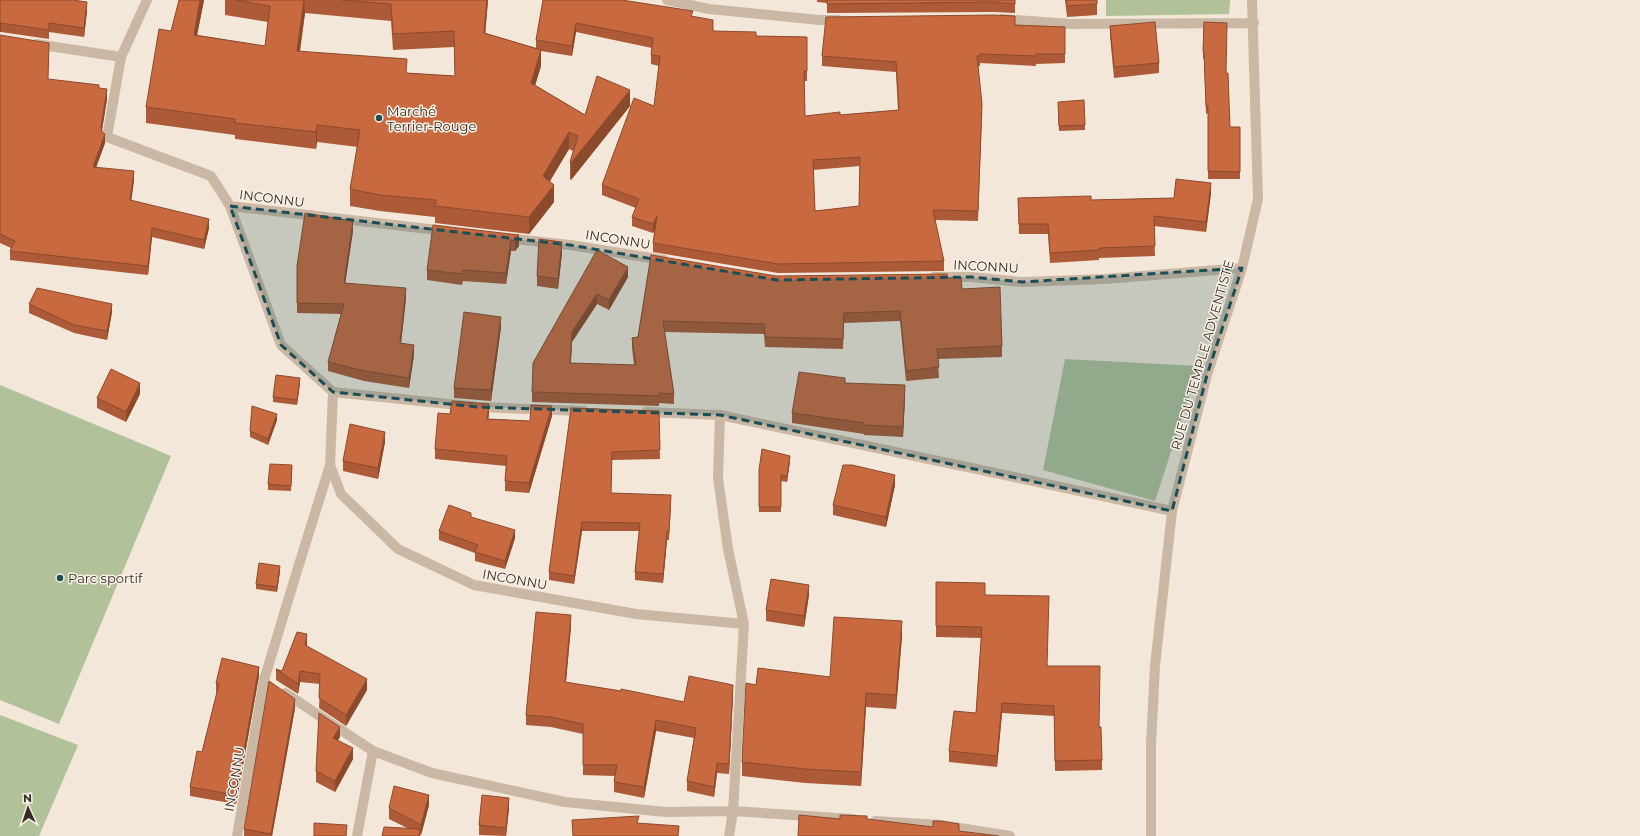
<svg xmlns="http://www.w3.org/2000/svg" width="1640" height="836" viewBox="0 0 1640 836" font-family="Montserrat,sans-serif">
<rect width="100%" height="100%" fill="#f2e7d9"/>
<path fill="#b1c199" d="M1106,0H1230L1229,14L1106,16Z
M1065,359L1199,366L1155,501L1043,470Z
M0,385L171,456L59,724L0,700Z
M0,715L78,745L39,836H0Z"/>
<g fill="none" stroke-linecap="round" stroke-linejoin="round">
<path stroke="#cab8a5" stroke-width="10" d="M147,0L121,57L107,137L211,176L230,206L281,345L333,392L330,465L297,571L264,680L237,836
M667,0L709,9L819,20H838
M1002,19L1071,24L1254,23
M36,44L121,57
M230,206L446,231
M506,238L570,245L664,260
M934,277H971L1022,282L1105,279L1242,268
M333,392L478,407L584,411
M646,412L720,415L1005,475L1172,511
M720,415L718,478L728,549L744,624L733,811L729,836
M330,465L341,494L398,549L474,585L636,614L744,624
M285,693L373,751L432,773L565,802L666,812L733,811L853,819
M875,821L941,825L1010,836
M357,836L373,751
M1151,836V745L1155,666L1172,511L1207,375L1242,268L1258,199L1252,0"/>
</g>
<path fill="#ac5a37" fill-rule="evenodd" d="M0,0L87,11L84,37L49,32V39L1,32Z
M204,0L197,35L265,46L268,22L225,15V0H488L485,33L536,48V40L543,0L693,16L713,31L756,36L807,37V81H804L805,116L840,115L898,110L896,72L822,66V56L1015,25L1065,27V63L1036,64V66L980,63V66H978L982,114L978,221L935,220L944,261V271L778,273L653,252V243L655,229L653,233L632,226V217L636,208L602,195V185L654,106L659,66L651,64V55L652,48L576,32L572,56L541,51V66L535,85L585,115L630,106L571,180L570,179V162L573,151L569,149L549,182L554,202L529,234L435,223V217L380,211L350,206V189L358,147L317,142L316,149L235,139V135L146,123V107L171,31ZM305,13L391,21L393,50L454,47L455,76L407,73L300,52ZM860,166L859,206L815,211L813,170Z
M817,0H1015V13L994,12L827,13V3L817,2Z
M1065,0H1097V15L1067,17Z
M1204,22L1226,73L1230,127H1240V179H1208V113L1206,114L1204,59H1203Z
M1110,26L1159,63V73L1114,78L1110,36Z
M0,35L48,80L99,89L107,99L102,130L105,143L96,167L134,180L131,201L209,228L204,249L152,237L148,275L10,260V251L11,248L0,243Z
M1058,107L1085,125V130L1059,131Z
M1211,193L1206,232L1154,226L1155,256L1099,258V260L1050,263L1048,234H1019L1018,198L1091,200L1174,198Z
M353,231L345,283L406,298L401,343L414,355L409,388L364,381L328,371V362L341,314L297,313V266Z
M519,235V246L515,251H511L506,284L463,281L462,285L427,280V270Z
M597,250L628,277L609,310L597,304L572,342L571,363L634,365L632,348V338L638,337L651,255L776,276L948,278L962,289L1002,346V357L938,359L939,378L906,381L900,321L844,323L843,349L765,347L764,334L664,332L674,394V404L659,403V406L532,402V392Z
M562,253L558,289L537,286V276Z
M29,304L112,312L107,340L74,333L29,313Z
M501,327L491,401L454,398V388Z
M300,383L297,405L273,402V397Z
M845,383L905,395L903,437L864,435V434L792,423V413Z
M140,394L126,422L97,408V398Z
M571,408L659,411L660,459L612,460L611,493L671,504L669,540H667L663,583L635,580V572L639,531H582L574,584L549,580V572Z
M450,414H489L488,419L530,421L552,416L529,493L505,491V481L506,466L435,459V449Z
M277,420L268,445L250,437V431Z
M385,442L378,479L343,471V461Z
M790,461L787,482L781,481V512H759V470Z
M292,465L291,491L268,490V484Z
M895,485L886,527L833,515V505Z
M471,517L515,538L505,569L475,561V553L439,540V531Z
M280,571L277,592L256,589V584Z
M936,582L985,595L1048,666L1099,727L1102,760V770L1055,771L1054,716L1002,713L997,767L949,762V751L976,713L981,638L936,637Z
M809,595L804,627L766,621V610Z
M571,626L566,682L684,702L733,695L729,774L717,773L714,797L687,791V781L694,738L656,731L644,798L614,792V782L615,776L583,775V734L551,727L526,725V715Z
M902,636L896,709L866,707L861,786L805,783L742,776V762L756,685L830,677Z
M307,645V646L367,690L346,726L319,708L320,684L300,682L298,694L276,680V669L282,671Z
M259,676L236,804L190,796V787L202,752L217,692H216V683Z
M295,708L272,836H244V829Z
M340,737L337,741L353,759L335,792L316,782V771Z
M429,805L421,835H420V836L407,828L389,819V808Z
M509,808L506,836L479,835V825Z"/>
<path fill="#8c4a2d" d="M200,0H204L194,51V35Z
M304,0L305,13L297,68V51Z
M487,0H488L484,49V33Z
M87,2V11L84,37V28Z
M1,22V32H0V23Z
M576,23V32L572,56V46Z
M541,50V66L531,99V83Z
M107,89V99L101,136V127Z
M630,90V106L571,180V163Z
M317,125V142L316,149V132Z
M569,132V149L543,193V176Z
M105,134V143L93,176V167Z
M134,171V180L130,210V200Z
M1211,183V193L1206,232V222Z
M554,185V202L529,234V217Z
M657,216V226L653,233V224Z
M209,219V228L204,249V240Z
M353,221V231L344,292V283Z
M152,228V237L148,275V266Z
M519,235V246L515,251V241Z
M511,240V251L506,284V273Z
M562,242V253L558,289V279Z
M628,267V277L609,310V300Z
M406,288V298L400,353V343Z
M597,294V304L572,342L570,373L572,332Z
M112,304V312L107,340V331Z
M501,317V327L491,401V390Z
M414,345V355L409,388V378Z
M300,378V383L297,405V400Z
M140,383V394L126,422V412Z
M905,385V395L903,437V427Z
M489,404V414L487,429V419Z
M552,406V416L529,493V483Z
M277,414V420L268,445V439Z
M385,432V442L378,479V468Z
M790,456V461L787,482V476Z
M895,475V485L886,527V517Z
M582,522V531L574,584V576Z
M515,530V538L505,569V561Z
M667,531V540L663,583V574Z
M280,566V571L277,592V587Z
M809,585V595L804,627V616Z
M571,615V626L565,692V682Z
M902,621V636L896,709V695Z
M307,634V645L305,656V645Z
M259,667V676L236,804V795Z
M300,671V682L298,694V684Z
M367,679V690L346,726V715Z
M733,685V695L729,774V764Z
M866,693V707L861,786V772Z
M295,699V708L272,836H271Z
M1002,703V713L997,767V756Z
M656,720V731L644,798V787Z
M340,727V737L333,749V738Z
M353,748V759L335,792V781Z
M717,763V773L714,797V787Z
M429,795V805L421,835V825Z
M509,798V808L506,836V828Z"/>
<path fill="#c86940" stroke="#8c4a2d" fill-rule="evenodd" d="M0,0H73L87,2L84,28L49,23V30L0,23Z
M179,0H200L194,35L265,46L270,6L235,0H304L297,51L407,59L406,73L455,76L454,31L393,34L391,4L342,0H487L484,33L541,50L531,83L585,115L597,76L630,90L571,163L570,162L578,136L569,132L543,176L554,185L529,217L435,206L436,200L380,195L350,189L360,130L317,125L316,132L235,123V119L146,107L159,29L171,31Z
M543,0H622L693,11L691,16L713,20V31L756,32V36L807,37V71H804L805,116L840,112V115L899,110L896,62L822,56L826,17L994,15L1015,16V25L1065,27V54H1036V56L980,54V56H977L982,104L978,211L933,210L944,261L778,264L653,243L657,216L653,224L632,217L639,199L602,185L634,98L654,106L660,56L651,55L653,38L576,23L572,46L536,40ZM860,157L859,206L815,211L813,160Z
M827,0H1015V4L994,2L827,4Z
M1066,0H1097V4L1067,6Z
M1155,22L1159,63L1114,67L1110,26Z
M1204,22L1227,23L1226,73H1228L1230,127H1240V172L1208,171V106H1206L1204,51H1203Z
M0,35L49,43L48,79L99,85V88L107,89L101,127L102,132L105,134L93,167L134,171L130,200L209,219L204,240L152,228L148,266L10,251L15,241L0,234Z
M1084,100L1085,125L1059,126L1058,102Z
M1176,179L1211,183L1206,222L1154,216L1155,246L1099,248V250L1050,253L1048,224H1019L1018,198L1091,196V200L1174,198Z
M305,213L353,221L344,283L406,288L400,343L414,345L409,378L364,371L328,362L344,304L297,303V266Z
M433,225L519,235L515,241L511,240L506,273L463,270L462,274L427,270Z
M539,239L562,242L558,279L537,276Z
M597,250L628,267L609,300L597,294L572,332L570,363L636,365L632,338L638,337L651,255L776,276L947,274L948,278L961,277L962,289L1000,287L1002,346L937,349L939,367L906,371L900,311L844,313L843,339L765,337L764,324L663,321L674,394L659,393V396L532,392L533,363Z
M37,288L112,304L107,331L74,325L29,304Z
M464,312L501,317L491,390L454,388Z
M111,369L140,383L126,412L97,398Z
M799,372L845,378V383L905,385L903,427L864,425V423L792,413Z
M276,375L300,378L297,400L273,397Z
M452,401L489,404L487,419L530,421L531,405L552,406L529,483L505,481L507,456L435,449L438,413L450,414Z
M252,406L277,414L268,439L250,431Z
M571,408L659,411L660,450L612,452L611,493L671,495L669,532L667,531L663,574L635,572L640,523L582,522L574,576L549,572Z
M350,424L385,432L378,468L343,461Z
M762,449L790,456L787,476L781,475V507H759V470Z
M270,464L292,465L291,486L268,484Z
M843,465H852L895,475L886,517L833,505Z
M449,505L471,513V517L515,530L505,561L475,552L478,545L439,531Z
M259,563L280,566L277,587L256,584Z
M771,579L809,585L804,616L766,610Z
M936,582L985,583V595L1049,596L1047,666H1100L1099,727H1101L1102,760L1055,761L1054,706L1002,703L997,756L949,751L954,711L976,713L982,627L936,626Z
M536,612L571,615L565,682L621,691V689L684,702L689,676L733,685L729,764L717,763L714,787L687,781L696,728L656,720L644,787L614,782L617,765H583V724L551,717L526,715Z
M834,617L902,621L896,695L866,693L861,772L805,769L742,762L746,683L756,685L758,668L830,677Z
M297,632L307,634L305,645L367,679L346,715L319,698L320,674L300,671L298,684L276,669L282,671Z
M222,658L259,667L236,795L190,787L197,751L202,752L219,684L216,683Z
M269,681L295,699L271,834L244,829Z
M319,713L340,727L333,738L353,748L335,781L316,771Z
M394,786L429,795L421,825L389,808Z
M482,795L509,798L506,828L479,825Z
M799,815L840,819V815L867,816V819L933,827V821H940L959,824V831L999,836H798Z
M639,816L637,823L679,826L678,836H573L572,820Z
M314,823L347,825L346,836H314Z
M384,827L420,829L419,836H382Z"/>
<path fill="#1b4f57" fill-opacity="0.2" stroke="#1b4f57" stroke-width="3" stroke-dasharray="8 5" stroke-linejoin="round" d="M230,206L570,245L777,280L971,277L1022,282L1242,268L1207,375L1172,511L720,415L478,407L333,392L281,345Z"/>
<g fill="#1b4f57" stroke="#f9f1e5" stroke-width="1.5">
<circle cx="379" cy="118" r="4"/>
<circle cx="60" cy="578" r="4"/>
</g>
<g text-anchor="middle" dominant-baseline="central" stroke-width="3" stroke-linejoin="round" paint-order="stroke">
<g font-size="13" fill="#352c26" stroke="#f9f1e5" text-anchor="start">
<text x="387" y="111">Marché<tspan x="387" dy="15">Terrier-Rouge</tspan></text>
<text x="68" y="578">Parc sportif</text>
</g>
<g font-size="13" fill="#352c26" stroke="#f9f1e5">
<text transform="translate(272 198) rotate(7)">INCONNU</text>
<text transform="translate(618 239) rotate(9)">INCONNU</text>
<text transform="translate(986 266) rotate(3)">INCONNU</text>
<text transform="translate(1202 355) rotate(-74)">RUE DU TEMPLE ADVENTISTE</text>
<text transform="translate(515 579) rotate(10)">INCONNU</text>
<text transform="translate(234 779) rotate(-80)">INCONNU</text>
</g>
</g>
<g transform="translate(28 808) rotate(357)" stroke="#f9f1e5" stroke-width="3" paint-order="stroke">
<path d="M0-3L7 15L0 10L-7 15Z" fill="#352c26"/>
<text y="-6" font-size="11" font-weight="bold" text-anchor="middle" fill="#352c26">N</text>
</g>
</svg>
